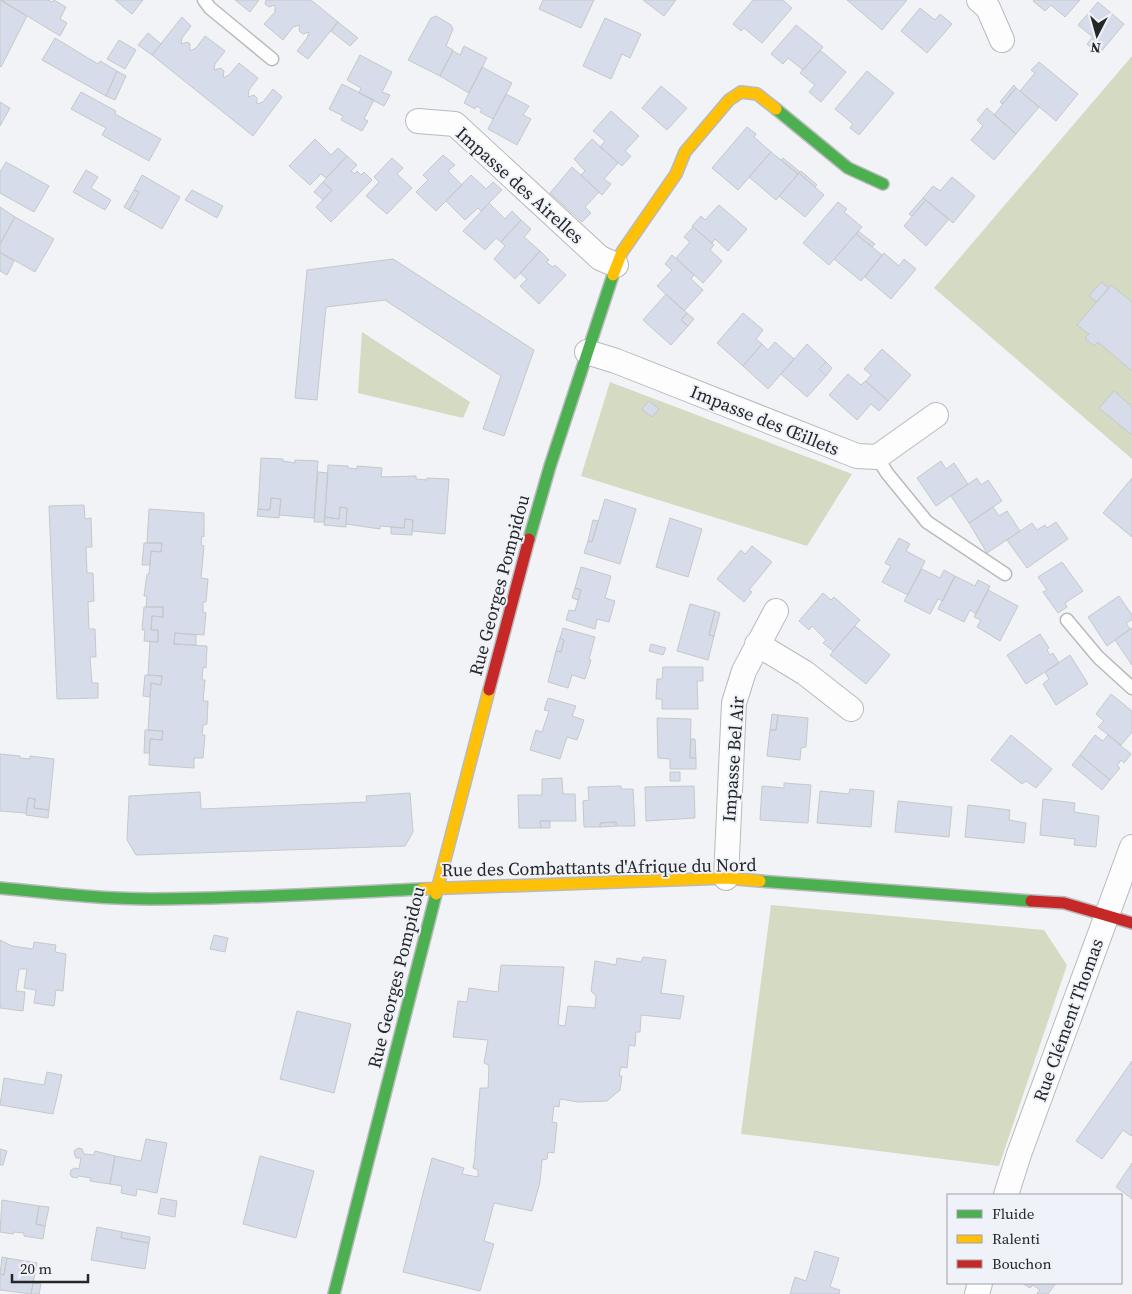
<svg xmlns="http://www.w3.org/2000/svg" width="1132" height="1294" viewBox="0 0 1132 1294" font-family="'Source Serif 4',serif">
<rect width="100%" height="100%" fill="#f1f3f6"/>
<path fill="#d5dbc2" d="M1132,56V459L934,288Z
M362,332L470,402L463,418L358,393Z
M610,382L852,474L807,546L581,476Z
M771,905L1044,930L1067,965L999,1166L741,1134Z"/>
<path fill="#d6dce9" stroke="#c6c8c9" d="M0,0L27,16L1,67L0,66Z
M1,0H48L52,2L54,0L66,7L60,19L67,23L60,36Z
M115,0H143L132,14Z
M235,0H259L250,12Z
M266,0H311L338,22L308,59L297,51L307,38L309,32L303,34L299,31L300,25L293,27L283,40L264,24L275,12V5L269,7L265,4Z
M543,0H594L581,28L539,9Z
M643,0H676L664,16Z
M753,0H783L792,8L762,43L744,28L741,31L733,24Z
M847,0H907L882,30Z
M1034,0H1080L1065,17L1051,5L1045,11L1033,1Z
M1098,2L1124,24L1099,54L1087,44L1093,37L1078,25Z
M920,8L935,20L940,14L952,24L927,53L901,31Z
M436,16L451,25L453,29L446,46L453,50L440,76L408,60L431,18Z
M182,17L191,26L182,38L181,44L188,42L190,44V51L196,48L205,36L225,51L215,64L214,70L221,68L224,71L223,78L229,75L239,63L258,78L249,90L248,97L254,95L257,98V104L263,102L273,89L282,97L253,136L152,55Z
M605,18L641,34L630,58L622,54L611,79L583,66Z
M338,22L358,38L350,46L331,31Z
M796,25L823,47L803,70L788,58L783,64L771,54Z
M148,33L161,44L152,55L138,45Z
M55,38L98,64L100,61L117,71L106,96L42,60Z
M119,40L136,50L125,69L107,59Z
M464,46L487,58L469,93L440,76L453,51L460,55Z
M820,50L846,72L821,102L809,92L815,85L800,73Z
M360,55L392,72L382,92L390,95L384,106L359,93L361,88L347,80Z
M1039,62L1078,94L1056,121L1020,91L1035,73L1031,70Z
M482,67L512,83L493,119L480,112L482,109L476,106L475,109L464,103Z
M117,71L126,76L115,100L106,96Z
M867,71L894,93L859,135L850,128L853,124L835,109Z
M342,84L374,100L364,119L368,121L362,131L341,120L343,116L329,109Z
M1014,85L1016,88L1002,104L1000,102Z
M661,86L687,108L667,130L642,108Z
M1016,88L1039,107L1016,134L994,115Z
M81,92L116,111L115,114L161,139L149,161L102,135L106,128L71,109Z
M506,94L529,106L523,115L531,119L517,145L488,129Z
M0,102L10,108L0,126Z
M987,108L1016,134L994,160L971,140L983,126L977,120Z
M611,111L639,136L625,151L631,156L622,166L600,147L605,141L593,131Z
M747,127L756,134L754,137L771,152L738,190L712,168Z
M315,139L331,155L338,148L347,156L326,178L321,174L310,185L289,166Z
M592,139L618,163L604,179L611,184L602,195L581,175L585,171L574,159Z
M771,152L798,174L776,200L749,177Z
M443,155L455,165L448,171L462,185L436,211L416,192L428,180L423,175Z
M347,156L357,165L351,171L355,174L357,171L361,175L364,172L372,180L331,222L316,207L332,190L323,182Z
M392,158L403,168L397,174L412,188L387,214L366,196L379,182L374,177Z
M783,158L800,172L798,174L781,160Z
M6,162L49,186L34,212L0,193V172Z
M572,167L599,192L585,207L591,213L582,222L550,193Z
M86,170L98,177L91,188L111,200L105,210L73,192Z
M801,171L817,185L815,187L799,173Z
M799,173L824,195L805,217L779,196Z
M142,175L180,197L162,229L129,210L139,192L134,190Z
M471,175L486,189L493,182L502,190L481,211L478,208L465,220L446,201Z
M952,177L975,196L953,223L923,198L933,186L940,191Z
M323,182L332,190L323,200L314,192Z
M134,190L139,192L129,210L124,207Z
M192,190L223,206L217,218L185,200Z
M923,198L926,200L912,216L909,214Z
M926,200L949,219L926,246L904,226Z
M838,202L847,209L844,212L862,227L829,265L803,243Z
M489,203L505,219L512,211L521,220L501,242L496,238L485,250L463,231Z
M719,205L747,229L728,251L715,239L712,243L692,226L701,216L705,220Z
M0,207L15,217L0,244Z
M15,217L54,239L35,272L0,252V244Z
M521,220L531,229L524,237L540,251L515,279L494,259L505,246L501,242Z
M693,227L714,245L710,250L722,261L703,283L676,258L690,242L684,237Z
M858,231L875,244L872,247L856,234Z
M856,234L882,255L861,281L834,259Z
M540,251L549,260L546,262L553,267L555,265L566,275L539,304L520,286L527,279L520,273Z
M0,253L14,261L7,275L0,271Z
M884,253L899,266L904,259L916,269L891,299L865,277Z
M672,255L694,275L691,279L703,290L684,311L657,286L672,270L665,264Z
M393,259L534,350L504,436L483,429L501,376L385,300L326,307L317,400L295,398L307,270Z
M1101,282L1109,288L1097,302L1089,296Z
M1111,285L1132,302V371L1098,342L1094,346L1085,338L1089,334L1077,325Z
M666,294L687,313L681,320L688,326L671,345L643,320Z
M687,313L694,319L688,326L681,320Z
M743,313L763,330L756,339L762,344L743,366L717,343Z
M775,342L794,359L768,389L743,366L762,344L768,350Z
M807,344L826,362L819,369L826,376L807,397L781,374Z
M882,349L911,375L888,401L866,381L871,375L864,369Z
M826,362L832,368L826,376L819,369Z
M848,374L861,385L865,381L888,401L879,411L871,404L857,420L829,395Z
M1114,391L1132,407V435L1099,408Z
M649,401L659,409L652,417L642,409Z
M261,458L283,459V461L295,463V460L318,461L314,518L279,515L281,499L271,498L270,510L258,509Z
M941,461L946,469L954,463L968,484L936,506L917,478Z
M328,465L348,466V468L357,469V466L382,468L381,477L416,476V479L427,480V478L449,479L445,534L412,531L413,520L405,519L404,528L380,526V529L346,524L347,508L340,507L339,519L325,517Z
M318,472L328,473L324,522H314Z
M977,478L981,485L988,480L1002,501L969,523L951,496Z
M1132,478V537L1103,513Z
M271,498L281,499L279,518L257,516L258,509L270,510Z
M605,499L636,509L620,564L584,553L588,541L592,542Z
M84,505L85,519L91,518L92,547H86L87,573H93L94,601L88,602L89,629H95L96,657H90L92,683H98V698L57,699L49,506Z
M340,507L347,508L346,527L324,525L325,517L339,519Z
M993,507L999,516L1007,511L1020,531L987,553L969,523Z
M149,509L204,513V537L202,536L201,545L204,546L201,578L208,579L206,602H203V612L206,613L204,635L175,633L174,644L207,646L206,668L203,667L202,680H205L203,701H208L207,724L203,725L202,735H205L203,758H194V768L149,765L150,739L162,740L163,731L148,730L151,683L161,685L162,676L148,675L150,641L158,642V630H151L152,616L163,617V607H146L147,596H144L147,574H149L151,551L161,552L162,543H147Z
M670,518L702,529L688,577L656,567Z
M405,519L413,520L412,535L391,534V527L404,528Z
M593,520L598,521L592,542L588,541Z
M1056,522L1068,539L1027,568L1007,540L1032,523L1037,530L1045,525L1047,528Z
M899,538L910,544L906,551L925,561L908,595L882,582L891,566L885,563Z
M144,543H162L161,552L151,551L150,565H142Z
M752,546L772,562L749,590L752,592L744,602L717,579L741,550L745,554Z
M1062,562L1083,591L1065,603L1067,607L1058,613L1043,592L1047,590L1038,577Z
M581,567L611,576L605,598L615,601L609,622L597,619L595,629L566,620L569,610L575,611L581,590L575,588Z
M922,569L940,578L944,570L955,576L943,601L938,599L930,614L904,601Z
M955,576L975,586L978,580L990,586L976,614L970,610L964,622L938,609Z
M575,588L581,590L578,600L572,598Z
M988,590L1018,606L1000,641L977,627L981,620L974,617Z
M823,593L831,600L834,597L860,620L833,651L823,643L826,640L812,626L809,630L799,621Z
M1119,596L1132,615V620L1126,623L1130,629L1107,646L1088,617Z
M690,604L715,611L709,635L714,636L708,660L677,651Z
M144,607H163V617L152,616L151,630H158V642L144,641L145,630H142Z
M715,611L720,613L714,636L709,635Z
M855,626L890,655L866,684L830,655Z
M563,628L595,637L589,659L591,660L585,679L572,675L568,688L548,682L556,651L561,652L564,640L560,638Z
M1132,628V665L1115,640Z
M175,633L196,635V645L174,644Z
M1040,634L1049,648L1047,650L1050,655L1053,653L1059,663L1026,684L1007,655Z
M560,638L564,640L561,652L556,651Z
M651,644L666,648L663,655L649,651Z
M1070,655L1088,684L1056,705L1043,684L1049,679L1045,672Z
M663,667H703V681H697L698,709H662V699H656L657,679H662Z
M145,675L162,676L161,685L151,683L150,697L143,696Z
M1111,694L1132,711V732L1121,745L1098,727L1104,721L1096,714Z
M548,698L576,706L572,716L584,720L577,740L567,737L560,759L530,750L536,730L542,732L549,711L544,710Z
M772,714L778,715L776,730H770Z
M778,715L808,718L806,747L801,748L800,760L767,756L770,730H776Z
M657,718L691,719L690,758H696V769H670V759L658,758Z
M145,730L163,731L162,740L150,739L149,753H144Z
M1011,735L1052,769L1036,788L1026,781L1022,784L991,760Z
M1095,735L1103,741L1108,735L1131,754L1124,763L1121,760L1117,766L1120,768L1110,780L1080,755Z
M691,739H695L696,758H690Z
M0,754L20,756V758L30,759V756L54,759L49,810L34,808L35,799L28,798L26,813L0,811Z
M1080,755L1110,780L1102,790L1072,765Z
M670,772H680V781H670Z
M562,778L563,794H575L576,821H540L541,828H519L518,795H542V779Z
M784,783L811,785L808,823L760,820L762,786L784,788Z
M621,786V789H633L635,826H616V822L600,823V827H584L583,801L589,800L588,787Z
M694,786L695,818L646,821L645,787Z
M850,789L874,791L871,827L817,823L820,791L849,794Z
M200,792L201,809L367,802L366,796L410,793L413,832L405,846L136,855L127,840L129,796Z
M28,798L35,799L34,808L49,810L48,818L26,815Z
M1043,799L1075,803L1074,812L1099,816L1096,847L1074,845L1075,839L1040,835Z
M898,801L952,807L949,837L895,832Z
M968,805L1010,810L1009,820L1026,823L1024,843L965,837Z
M540,821H550V828H541Z
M616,822V826L600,827V823Z
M214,935L228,938L225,952L210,949Z
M0,940L12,946L33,949L34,942L56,945L55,952L66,954L63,991L56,990L54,1006L34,1003L36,990L24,988L27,969H19L16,991L25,992L23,1011L0,1008Z
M643,957L666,960L661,993L684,996L680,1019L641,1015L640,1032H636L635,1046L629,1045L627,1068L621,1067L619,1076H622L620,1090L607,1101L578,1102L560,1099L559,1107L554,1106L552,1122L557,1123L554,1153L548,1152L547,1159L542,1160L540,1182L532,1211L494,1203L484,1241L494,1244L480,1291L403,1272L432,1158L464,1168L462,1174L478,1177V1170L473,1168L475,1157V1150L480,1088H488L489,1065L484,1063L488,1040L453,1037L458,1001L467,1002L469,988L498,992L501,965L564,967L558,1025L565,1026L568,1006L595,1008L596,996L591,991L595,961L616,965L617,958L641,962Z
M297,1011L351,1024L334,1093L280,1079Z
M1132,1061V1134L1131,1136L1123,1130L1102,1159L1076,1141Z
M47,1072L62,1075L53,1114L0,1105L4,1078L44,1085Z
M146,1139L167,1143L157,1193L137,1189L136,1196L121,1193L122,1186L110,1184L115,1156L141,1161Z
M78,1148L82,1149L84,1154L94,1155L95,1151L115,1156L110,1184L90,1181L91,1178L79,1176L77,1178L72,1177L70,1174L71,1170L75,1168L79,1169L81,1158H76L75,1156L74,1151Z
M0,1149L7,1151L3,1165H0Z
M260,1156L314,1171L296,1238L243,1224Z
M1132,1163V1199L1116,1187Z
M161,1198L177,1201L175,1217L158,1214Z
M2,1200L39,1206L36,1224L45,1226L43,1239L24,1236V1233L14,1232L13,1234L0,1232Z
M39,1206L49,1207L45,1226L36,1224Z
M97,1227L122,1232L121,1238L149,1243L145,1269L91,1260Z
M122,1232L150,1237L149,1243L121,1238Z
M815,1251L839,1258L830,1287L840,1290L839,1294H790L795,1277L806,1281Z
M2,1257L7,1258L4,1275L0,1274Z
M7,1258L37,1263L31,1294L0,1290V1274L4,1275Z
M33,1283L41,1284L39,1294H31Z
M1022,1283H1056L1048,1294H1038L1037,1293L1040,1290L1033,1285L1030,1288Z"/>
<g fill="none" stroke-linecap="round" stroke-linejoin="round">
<g stroke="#b8babc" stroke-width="15">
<path id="lane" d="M204,0L210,8L272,59
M877,457L887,473L927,522L1005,574
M1067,620L1098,657L1132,688"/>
</g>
<g stroke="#b8babc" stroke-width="26">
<path id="street" d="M979,0L988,8L1002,40
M418,121L455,124L600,258L616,265
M587,352L616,361L857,456L877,457L936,415
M757,644L805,673L851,709
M726,878L734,703L744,671L776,611
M1006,1195L1019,1154L1132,847
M977,1294L980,1283"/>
</g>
<g stroke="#b8babc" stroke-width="14">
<path id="fast" d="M776,109L848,168L883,184
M529,539L550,466L613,275
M760,881L1031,901
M0,888C51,893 101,899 152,899C242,899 332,893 422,889
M334,1294L436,894"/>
</g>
<g stroke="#b8babc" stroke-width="14">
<path id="slow" d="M613,275L622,252L676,174L685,152L729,100L741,92L757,94L776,109
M422,889L726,878L760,881
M436,894L489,690"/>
</g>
<g stroke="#b8babc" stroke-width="14">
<path id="jam" d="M489,690L529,539
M1031,901L1064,903L1132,923"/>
</g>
<use href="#lane" stroke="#fdfdfe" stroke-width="12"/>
<use href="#street" stroke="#fdfdfe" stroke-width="24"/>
<use href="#fast" stroke="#4caf50" stroke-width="11"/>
<use href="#slow" stroke="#ffc107" stroke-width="11"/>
<use href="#jam" stroke="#c62828" stroke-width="11"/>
</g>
<g text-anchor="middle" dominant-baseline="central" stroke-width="4" stroke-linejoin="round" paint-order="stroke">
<g font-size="18" fill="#252628" stroke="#eff2f8">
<text transform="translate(520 185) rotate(42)">Impasse des Airelles</text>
<text transform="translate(765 420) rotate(22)">Impasse des Œillets</text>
<text transform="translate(499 585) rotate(-75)">Rue Georges Pompidou</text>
<text transform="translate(733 759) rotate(-86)">Impasse Bel Air</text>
<text transform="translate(599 867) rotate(-1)">Rue des Combattants d'Afrique du Nord</text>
<text transform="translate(396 977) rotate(-76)">Rue Georges Pompidou</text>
<text transform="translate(1068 1020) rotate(-70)">Rue Clément Thomas</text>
</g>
</g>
<rect x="947" y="1194" width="175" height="90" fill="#eff2f8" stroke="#9ea0a5"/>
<rect x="957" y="1210" width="25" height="8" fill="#4caf50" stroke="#9ea0a5"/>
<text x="992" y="1219" font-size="15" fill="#252628">Fluide</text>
<rect x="957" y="1235" width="25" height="8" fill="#ffc107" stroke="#9ea0a5"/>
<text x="992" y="1244" font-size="15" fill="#252628">Ralenti</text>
<rect x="957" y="1260" width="25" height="8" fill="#c62828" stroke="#9ea0a5"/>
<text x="992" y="1269" font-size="15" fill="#252628">Bouchon</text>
<g transform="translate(1097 35) rotate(186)" stroke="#eff2f8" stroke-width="4" paint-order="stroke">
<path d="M0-4L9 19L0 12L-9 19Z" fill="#252628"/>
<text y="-8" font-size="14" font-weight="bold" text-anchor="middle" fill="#252628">N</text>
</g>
<path d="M12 1274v8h76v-8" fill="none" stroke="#252628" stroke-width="2.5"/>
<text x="20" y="1274" font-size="15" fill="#252628" stroke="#eff2f8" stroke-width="4" paint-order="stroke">20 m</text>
</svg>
